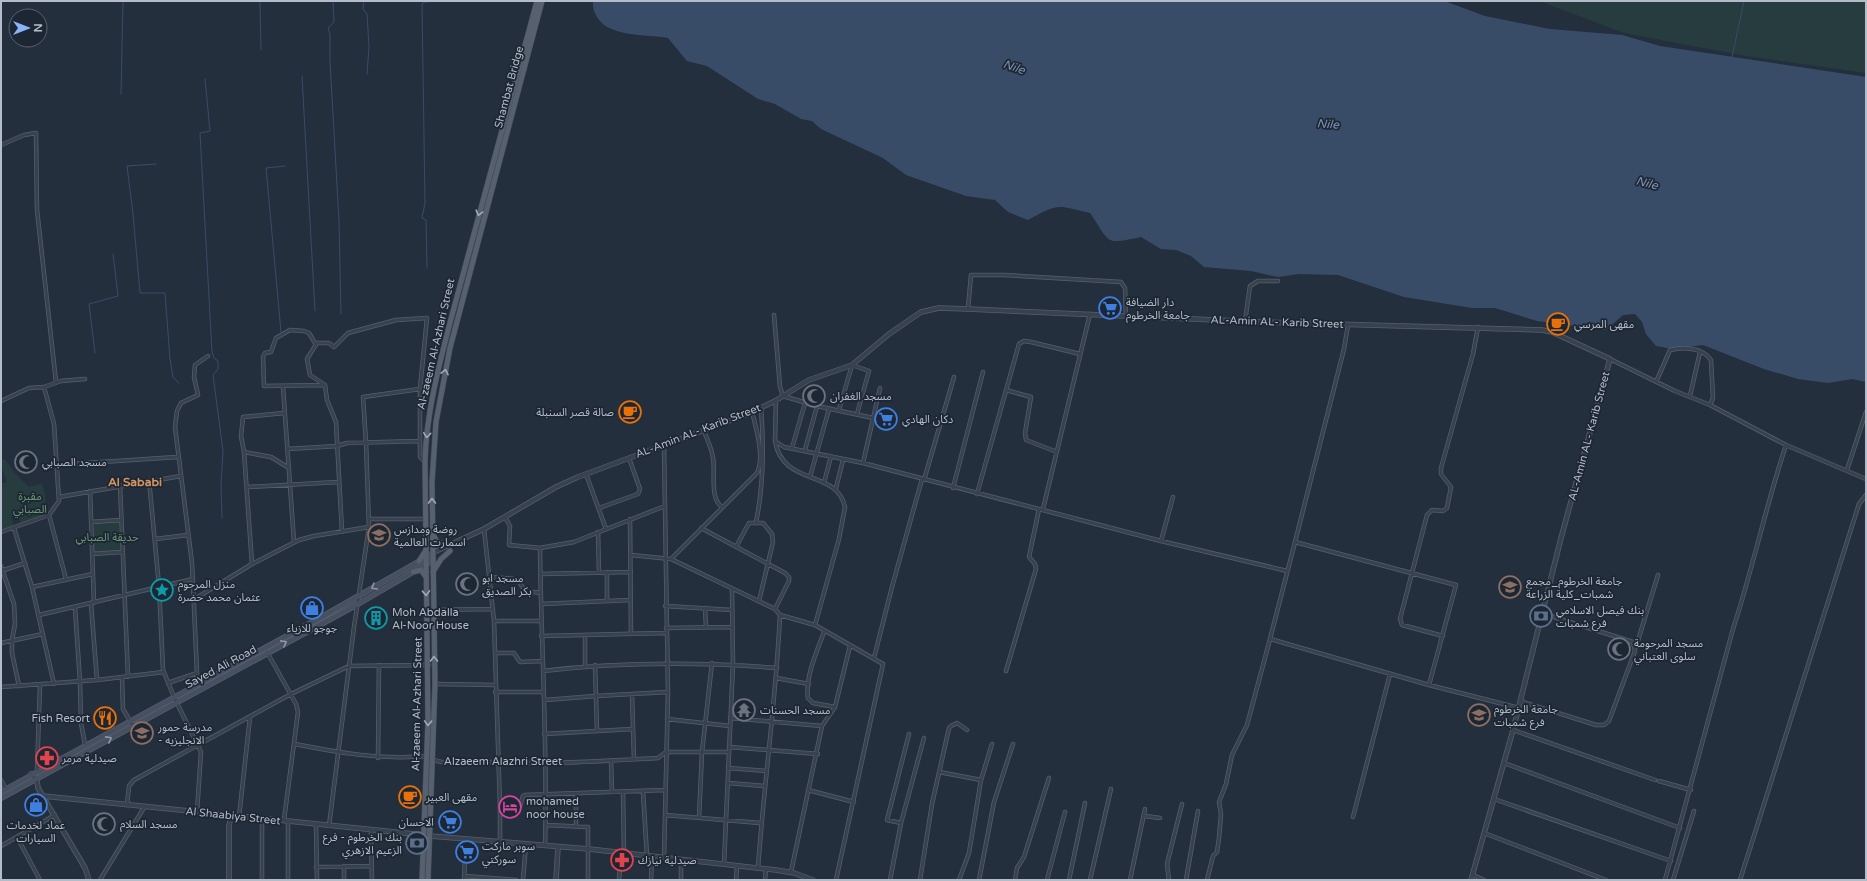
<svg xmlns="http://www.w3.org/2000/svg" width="1867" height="881" viewBox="0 0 1867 881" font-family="'Varela Round','Noto Sans Arabic',sans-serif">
<rect width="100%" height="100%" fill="#242f3e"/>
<path fill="#263c3f" d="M1539,1H1866V73L1740,55L1624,33Z
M5,459L13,471L29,487L42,483L45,493V516L21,523L18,514L11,517L14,526L1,531V484L7,482L1,466V461Z
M119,521L120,551L94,553V522Z"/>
<path fill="#394c67" d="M593,1H1431L1447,2L1485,16L1550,29L1622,35L1660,46L1866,77V382L1852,379L1828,383L1798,379L1764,369L1703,345L1673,349L1656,346L1646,334L1642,322L1635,314L1623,315L1606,330L1537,321L1495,308H1472L1404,297L1338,275L1299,274L1278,277L1251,271L1204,267L1191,256L1176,250L1161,249L1141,237C1103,245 1111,243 1090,213C1056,205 1059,203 1028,220L1008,212L995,200L966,196L906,175L883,158L821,129L812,121L801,119L775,104L758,99L707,66L687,61L668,38C647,34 604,38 595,13C593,10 593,5 593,1Z"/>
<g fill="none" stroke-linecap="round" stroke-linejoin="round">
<path stroke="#394c67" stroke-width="1" d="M260,1L261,50
M295,1H310
M333,1L334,22L328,28L330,34V61L339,221L341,314
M364,1L363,9L367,14L369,47L367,74
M1732,57L1744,1
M302,76L315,311
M205,79L210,131L200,133L212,352L214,358L218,361V369L213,375L223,451L221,485L222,518
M121,94L123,1
M156,164L127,166L133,214L140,293H165L170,359L173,377L179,383
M427,268L426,220L422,218L425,203L422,4L425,2L443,1
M281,332L266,168L285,166
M95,353L89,304L118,296L113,254"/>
<g stroke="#565f6c" stroke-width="4.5">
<path id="minor" d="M1,145L24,135L36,133L37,210L56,382
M968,309L971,275H1005L1121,282L1125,288L1126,316
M774,315L780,387L783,396L817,406L873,418
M1245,321L1250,286L1258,281H1278
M1348,325L1344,349L1295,542L1456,585L1429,685
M317,343L307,359L310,375L325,385L327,400L336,422L342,532
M1610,359L1675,391L1710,405L1786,445L1866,479
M852,365L869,371L857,414
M1656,382L1670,350C1683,347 1702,347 1711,360L1713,398L1710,405
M325,385L264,386L263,357L265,353L271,352L276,338L290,330L304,331L309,333L315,343H329L334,347L348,333L396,320L427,318L420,389V457L425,462
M283,387L294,542
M1006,390L1031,397L1025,433L1026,440L1057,452
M1690,396L1700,352
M776,400L775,441L784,447L863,463L1161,541L1287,571
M1,401L29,388L44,387L61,381L85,379
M839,410L852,365
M284,413L243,417L241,436L244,452L271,457L289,468
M704,431C707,439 712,449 713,458C716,472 709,498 722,507
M775,441C783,487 837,469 845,507L839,539L815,625
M664,446L668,692L664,858
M792,448L805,403
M288,449L337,446L347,443L420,441
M805,450L817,406
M244,452L252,564
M863,463L880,388
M56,465L177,457
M1847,470L1866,412
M586,474L606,529
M810,477L829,409
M149,480L159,586L163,670L174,697L201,752L197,812
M924,480L954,377
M824,483L831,456
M120,485L128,677
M248,487L338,482
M836,488L843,460
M953,488L983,372
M90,491L94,603
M977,494L1019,344L1024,341L1031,342L1080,354
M59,497L181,476
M599,508L638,494L640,489L629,458
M1043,509L1090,314
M49,515L66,579
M505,517L510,526L509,545L540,548C541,647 548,746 545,845
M370,519H426
M630,519L631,633
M91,522L121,520
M756,522C764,484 764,446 761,407
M14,528L32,587L54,684
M701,528L785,573L789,577V581L775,609
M484,529L494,621L500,807V842
M1,532L49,515L59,501L54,424L44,387
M598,532L599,572
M155,539L188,535
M1161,541L1173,497
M1295,542L1270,639L1429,685L1519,708
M736,547L749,523H763L772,534L773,542L759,601
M540,548L574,542L665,506
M92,554L122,552
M631,555L671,559L775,609L780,615L815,625L883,664L836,880
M671,559L757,473C765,458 756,427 752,412
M1,566L14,604L15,624L12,640V653L19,686
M1,571L25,563
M607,572V601
M540,574L631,572
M489,577L515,579L518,580L525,591L541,593
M32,587L93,574
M193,600L252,564L299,540L314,536L369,527
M91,604L97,680
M541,604L631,600
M665,606L732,610
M75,608L80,682L81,723L85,745
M705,608L706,626
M433,610L493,609
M39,615L193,579
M494,621H541
M666,628L732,627
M824,632C817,651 805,677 808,698L813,703L835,707
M585,635V666
M541,636L665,633
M1443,636L1402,625L1400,619L1427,515L1432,510L1443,511L1447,508L1451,487L1441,474V468L1473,354L1478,327
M1,643L43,634
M1636,647L1658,575
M267,652L296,704L298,712L284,820
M495,653H514L520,662L542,661
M874,658L892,587L922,479
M595,665L597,730
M543,671C621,662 699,662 777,668
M1006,671L1036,569L1035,564L1029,557L1039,509
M122,677L123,709L133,726
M776,678L809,684
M168,683L197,673
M199,683L197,673L192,563L175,427L177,411L181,403L198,395L194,377L195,365L208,356
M435,684L495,685
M1,687L97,680L164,672
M495,692H544
M632,694L634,759
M545,700L596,696L668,692
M1520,701L1596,725H1604L1609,721L1635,651L1633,642L1541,613
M730,718L822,726
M667,719L730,726
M1513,730L1655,780
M544,734L633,729
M295,744C339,753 382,760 427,756C443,768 471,761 490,762C546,765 603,761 658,758L666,752H729
M729,747L818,754
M378,758L379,665
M611,760L612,792
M1504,763L1680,828
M728,768L766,771
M37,771L40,685
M939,772L981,780
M1,780L6,789
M1659,781L1691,790
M728,783L764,786
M808,790L854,802
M623,792L624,853
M643,792L647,856
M1494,799L1671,861
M127,805L129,786L134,780L291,694L349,666L429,665
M500,807L520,806L523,796L525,795L665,790
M665,815L760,823
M1145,816L1160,818
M239,817L250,717
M1353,817L1390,674
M699,818L702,752L712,663
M901,823L887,820L909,734
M316,824L317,880
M545,825L588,827V880
M329,826L354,627L369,527L366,443L363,397L420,389
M576,827V794
M371,830L372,880
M1484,833L1606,880
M17,837L40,880
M1,846L55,815
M724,864L733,664L732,589
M344,866V880
M316,867L372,866
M758,868C764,783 776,700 780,615
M791,872L822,726L835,707L850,646
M1473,875L1484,880
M464,876L516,880
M100,880L145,806
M262,880V819
M288,880V821
M464,880L466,839
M523,880L526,844
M619,880L621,853
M651,880L652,857
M681,880V860
M736,880L737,866
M765,880L766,869
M890,880L901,823L924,738
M920,880L932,804L949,728L951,726L957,723L967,730
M959,880L969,853L981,780L992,744
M979,880L994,802L1013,744
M1015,880L1017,868L1024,857L1049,778
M1047,880L1065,812
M1069,880L1085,803
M1090,880L1111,789
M1130,880L1145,809
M1169,880L1167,864L1182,804
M1186,880L1198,811
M1207,880L1213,856L1217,852L1219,838L1221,814L1219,802L1226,784L1232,755L1247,725L1270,639
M1665,880L1733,629C1753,568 1766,505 1786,445
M1673,880L1694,811
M1740,880L1859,504L1866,495"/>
</g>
<g stroke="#565f6c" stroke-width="5.5">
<path id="tertiary" d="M432,553L484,529L556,487L578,477L748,414L775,401L809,380L852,365L889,334L921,312L939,308L968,309L1261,322L1542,330L1552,332L1610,359L1561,538L1513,730L1471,880
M31,774L37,781L38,788L85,868L89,880
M43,796L424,835
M430,836L589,849L776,870L794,873L813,880
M229,880V826L231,816
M556,880L558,847"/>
</g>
<g stroke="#565f6c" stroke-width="6">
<path id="secondary" d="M1,792L320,618L432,554
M1,798L358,604L432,561"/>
</g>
<g stroke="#414a57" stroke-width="6">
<path id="primary" d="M433,534L437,542L448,545
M419,561L426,550
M413,572L421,570L426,577
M433,572L441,559L450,551
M422,880L428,721L425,462C426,414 439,365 451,319L537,1
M428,880L435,684L432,482L436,422L450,348L542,1"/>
</g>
<use href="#minor" stroke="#38414e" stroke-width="3"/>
<use href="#tertiary" stroke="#38414e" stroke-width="4"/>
<use href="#secondary" stroke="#465061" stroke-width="4.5"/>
<use href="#primary" stroke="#56606e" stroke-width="5"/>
</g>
<defs><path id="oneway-chevron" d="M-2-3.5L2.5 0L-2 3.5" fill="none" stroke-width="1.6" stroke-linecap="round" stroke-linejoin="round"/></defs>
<g stroke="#a1aab7">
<use href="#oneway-chevron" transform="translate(479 213) rotate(105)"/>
<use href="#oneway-chevron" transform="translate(445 372) rotate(-78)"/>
<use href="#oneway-chevron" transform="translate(427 435) rotate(96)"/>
<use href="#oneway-chevron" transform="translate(432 501) rotate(-90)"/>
<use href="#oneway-chevron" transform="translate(426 593) rotate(88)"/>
<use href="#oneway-chevron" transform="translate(434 659) rotate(-91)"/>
<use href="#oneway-chevron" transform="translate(428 723) rotate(92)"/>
</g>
<g stroke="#8e96a5">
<use href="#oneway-chevron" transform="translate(374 587) rotate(150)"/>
<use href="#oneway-chevron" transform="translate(284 643) rotate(-28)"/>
<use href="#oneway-chevron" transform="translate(109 739) rotate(-28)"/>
</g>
<defs>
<g id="supermarket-ring" transform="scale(1.15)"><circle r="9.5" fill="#1d2633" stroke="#3f7fe0" stroke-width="1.5"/><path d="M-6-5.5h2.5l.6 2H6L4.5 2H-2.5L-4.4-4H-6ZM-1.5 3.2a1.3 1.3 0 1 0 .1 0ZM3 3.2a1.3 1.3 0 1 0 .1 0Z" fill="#3f7fe0"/></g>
<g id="cafe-ring" transform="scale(1.15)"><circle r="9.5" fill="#1d2633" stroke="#e8710a" stroke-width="1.5"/><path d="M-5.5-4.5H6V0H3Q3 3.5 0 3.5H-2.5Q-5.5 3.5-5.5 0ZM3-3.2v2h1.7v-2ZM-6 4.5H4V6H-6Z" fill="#e8710a"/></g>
<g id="mosque-ring" transform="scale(1.15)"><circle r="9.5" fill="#1d2633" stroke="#6b7280" stroke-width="1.5"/><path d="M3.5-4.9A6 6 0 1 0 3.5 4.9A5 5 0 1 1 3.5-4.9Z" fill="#6b7280"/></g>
<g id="school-ring" transform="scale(1.15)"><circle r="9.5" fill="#1d2633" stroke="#8d6e63" stroke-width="1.5"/><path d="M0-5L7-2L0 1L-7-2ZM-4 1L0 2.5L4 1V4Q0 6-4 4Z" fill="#8d6e63"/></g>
<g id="university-ring" transform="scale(1.15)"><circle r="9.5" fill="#1d2633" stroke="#8d6e63" stroke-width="1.5"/><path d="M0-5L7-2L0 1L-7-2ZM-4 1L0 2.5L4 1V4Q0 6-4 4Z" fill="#8d6e63"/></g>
<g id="sight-ring" transform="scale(1.15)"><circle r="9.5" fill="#1d2633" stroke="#0f9aa8" stroke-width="1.5"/><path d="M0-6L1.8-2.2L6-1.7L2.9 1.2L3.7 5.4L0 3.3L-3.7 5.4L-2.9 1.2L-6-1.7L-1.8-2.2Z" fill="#0f9aa8"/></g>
<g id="shop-ring" transform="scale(1.15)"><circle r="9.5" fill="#1d2633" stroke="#3f7fe0" stroke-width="1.5"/><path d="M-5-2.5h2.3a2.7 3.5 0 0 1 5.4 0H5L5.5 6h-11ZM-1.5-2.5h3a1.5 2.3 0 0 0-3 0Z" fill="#3f7fe0"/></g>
<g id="bank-ring" transform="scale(1.15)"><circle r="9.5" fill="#1d2633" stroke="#5c6f8a" stroke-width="1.5"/><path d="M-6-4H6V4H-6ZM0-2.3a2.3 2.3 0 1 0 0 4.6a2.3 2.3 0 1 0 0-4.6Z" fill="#5c6f8a"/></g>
<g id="building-ring" transform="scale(1.15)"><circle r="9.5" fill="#1d2633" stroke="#0f9aa8" stroke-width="1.5"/><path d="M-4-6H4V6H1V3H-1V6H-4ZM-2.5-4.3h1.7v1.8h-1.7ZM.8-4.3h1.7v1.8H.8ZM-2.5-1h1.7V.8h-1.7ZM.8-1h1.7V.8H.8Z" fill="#0f9aa8"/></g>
<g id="temple-ring" transform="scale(1.15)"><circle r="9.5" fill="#1d2633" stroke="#6b7280" stroke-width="1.5"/><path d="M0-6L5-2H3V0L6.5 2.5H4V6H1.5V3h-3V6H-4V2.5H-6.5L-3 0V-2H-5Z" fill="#6b7280"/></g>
<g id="restaurant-ring" transform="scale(1.15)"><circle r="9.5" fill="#1d2633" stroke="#e8710a" stroke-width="1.5"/><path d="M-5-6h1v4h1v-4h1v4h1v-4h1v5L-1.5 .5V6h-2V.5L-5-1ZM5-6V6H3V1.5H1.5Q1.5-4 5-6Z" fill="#e8710a"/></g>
<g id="pharmacy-ring" transform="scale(1.15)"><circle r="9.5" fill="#1d2633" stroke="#e0444e" stroke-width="1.5"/><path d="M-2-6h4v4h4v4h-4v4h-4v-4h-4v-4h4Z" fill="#e0444e"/></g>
<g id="hotel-ring" transform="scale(1.15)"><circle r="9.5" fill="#1d2633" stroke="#d1479c" stroke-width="1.5"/><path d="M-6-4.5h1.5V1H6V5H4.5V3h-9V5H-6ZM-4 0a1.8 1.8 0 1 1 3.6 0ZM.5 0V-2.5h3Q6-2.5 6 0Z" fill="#d1479c"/></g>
</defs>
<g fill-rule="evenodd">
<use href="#supermarket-ring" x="1110" y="308"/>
<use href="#cafe-ring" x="1558" y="324"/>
<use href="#mosque-ring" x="814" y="396"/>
<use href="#cafe-ring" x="630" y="412"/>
<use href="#supermarket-ring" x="886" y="419"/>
<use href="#mosque-ring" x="26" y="462"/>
<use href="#school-ring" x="379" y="535"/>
<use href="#mosque-ring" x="467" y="584"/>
<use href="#university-ring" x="1510" y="587"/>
<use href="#sight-ring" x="162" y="590"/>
<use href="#shop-ring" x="312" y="608"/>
<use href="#bank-ring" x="1541" y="616"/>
<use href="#building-ring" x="376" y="618"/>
<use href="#mosque-ring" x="1619" y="649"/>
<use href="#temple-ring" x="744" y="710"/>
<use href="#university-ring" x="1479" y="715"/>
<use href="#restaurant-ring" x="105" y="718"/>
<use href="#school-ring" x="142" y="733"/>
<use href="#pharmacy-ring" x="47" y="758"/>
<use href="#cafe-ring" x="410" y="797"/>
<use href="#shop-ring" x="36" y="805"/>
<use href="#hotel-ring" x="510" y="807"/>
<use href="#supermarket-ring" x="450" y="822"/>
<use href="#mosque-ring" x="104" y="824"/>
<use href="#bank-ring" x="417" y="843"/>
<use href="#supermarket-ring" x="467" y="852"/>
<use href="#pharmacy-ring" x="622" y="860"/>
</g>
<g text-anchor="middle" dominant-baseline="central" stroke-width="3.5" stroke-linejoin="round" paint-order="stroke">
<g font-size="11" fill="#b4bcc9" stroke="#1d2633">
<text transform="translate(509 87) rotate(-75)">Shambat Bridge</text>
<text transform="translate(1277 322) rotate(2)">AL-Amin AL- Karib Street</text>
<text transform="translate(436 344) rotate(-77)">Al-zaeem Al-Azhari Street</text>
<text transform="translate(698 431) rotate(-21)">AL-Amin AL- Karib Street</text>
<text transform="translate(1589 436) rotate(-75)">AL-Amin AL- Karib Street</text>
<text transform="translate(221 667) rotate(-28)">Sayed Ali Road</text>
<text transform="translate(417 704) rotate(-89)">Al-zaeem Al-Azhari Street</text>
<text x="503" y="761">Alzaeem Alazhri Street</text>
<text transform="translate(233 816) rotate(6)">Al Shaabiya Street</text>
</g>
<g font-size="11" fill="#b4bcc9" stroke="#1d2633" text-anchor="start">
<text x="1126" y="302">دار الضيافة<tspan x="1126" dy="13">جامعة الخرطوم</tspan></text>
<text x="1574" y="324">مقهى المرسي</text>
<text x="830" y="396">مسجد الغفران</text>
<text x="614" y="412" text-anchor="end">صالة قصر السنبلة</text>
<text x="902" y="419">دكان الهادي</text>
<text x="42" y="462">مسجد الصبابي</text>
<text x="394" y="529">روضة ومدازس<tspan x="394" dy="13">اسمارت العالمية</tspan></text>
<text x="482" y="578">مسجد ابو<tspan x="482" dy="13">بكر الصديق</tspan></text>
<text x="1526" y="581">جامعة الخرطوم_مجمع<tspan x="1526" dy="13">شمبات_كلية الزراعة</tspan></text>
<text x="178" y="584">منزل المرحوم<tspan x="178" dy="13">عثمان محمد حضرة</tspan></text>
<text x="1556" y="610">بنك فيصل الاسلامي<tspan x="1556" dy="13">فرع شمبات</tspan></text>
<text x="392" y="612">Moh Abdalla<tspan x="392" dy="13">Al-Noor House</tspan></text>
<text x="312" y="628" text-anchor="middle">جوجو للازياء</text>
<text x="1634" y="643">مسجد المرحومة<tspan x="1634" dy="13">سلوى العتباني</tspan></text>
<text x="1494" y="709">جامعة الخرطوم<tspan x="1494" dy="13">فرع شمبات</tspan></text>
<text x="760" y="710">مسجد الحسنات</text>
<text x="90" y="718" text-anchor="end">Fish Resort</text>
<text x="158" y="727">مدرسة حمور<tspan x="158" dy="13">- الانجليزيه</tspan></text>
<text x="62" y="758">صيدلية مرمر</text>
<text x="426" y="797">مقهى العبير</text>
<text x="526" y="801">mohamed<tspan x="526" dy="13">noor house</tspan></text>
<text x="434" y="822" text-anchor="end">الاحسان</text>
<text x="120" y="824">مسجد السلام</text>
<text x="36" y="825" text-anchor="middle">عماد لخدمات<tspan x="36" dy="13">السيارات</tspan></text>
<text x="402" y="837" text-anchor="end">بنك الخرطوم - فرع<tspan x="402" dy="13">الزعيم الازهري</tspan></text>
<text x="482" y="846">سوبر ماركت<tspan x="482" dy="13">سوركتي</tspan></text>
<text x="638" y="860">صيدلية نيازك</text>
</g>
<g font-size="11" fill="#6b9a76" stroke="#1d2633">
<text x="30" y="496">مقبرة<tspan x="30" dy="13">الصبابي</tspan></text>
<text x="107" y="537">حديقة الصبابي</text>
</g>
<g font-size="12" font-style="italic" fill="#7c92b1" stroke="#1d2633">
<text transform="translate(1014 67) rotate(19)">Nile</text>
<text transform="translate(1328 124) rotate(4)">Nile</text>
<text transform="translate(1647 183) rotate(14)">Nile</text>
</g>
<g font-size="12" font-weight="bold" fill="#d59563" stroke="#1d2633">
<text x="135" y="482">Al Sababi</text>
</g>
</g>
<rect width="1867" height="881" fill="none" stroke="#b4bcc9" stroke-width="4"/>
<g transform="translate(28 28) rotate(90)"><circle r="19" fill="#1d2633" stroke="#59626f"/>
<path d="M0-3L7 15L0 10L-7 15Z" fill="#8ab4f8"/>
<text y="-6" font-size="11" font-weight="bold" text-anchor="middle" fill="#b4bcc9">N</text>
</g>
</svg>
